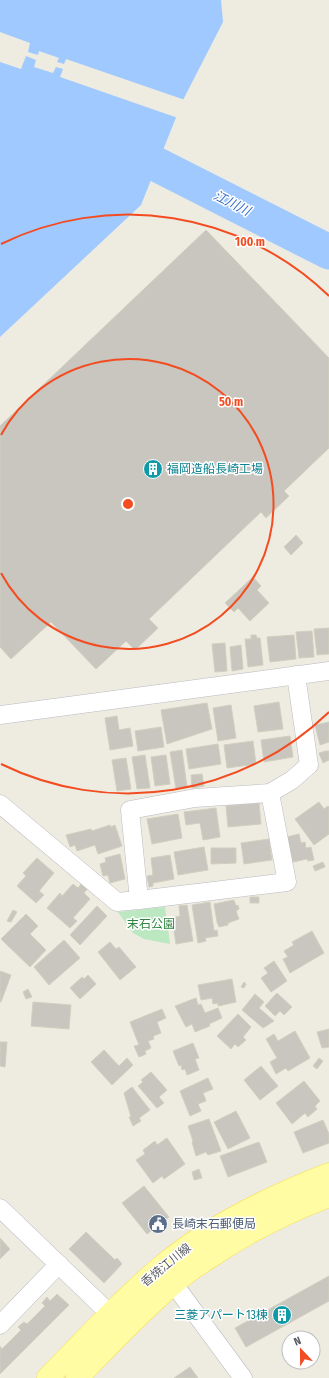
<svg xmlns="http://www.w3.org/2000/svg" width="329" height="1378" viewBox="0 0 329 1378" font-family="'Fira Sans Condensed','Noto Sans JP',sans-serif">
<rect width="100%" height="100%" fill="#eeece1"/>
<path fill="#bbe7c1" d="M165,907L170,944L144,939L133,933L118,912Z"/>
<path fill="#9fc9ff" d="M0,0H221L223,22L183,100L141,205L0,337Z"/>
<path fill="#eeece1" d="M0,32L30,43L28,52L38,55L39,51L59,58L57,62L64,64L66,59L185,100L178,118L60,77L63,69L56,67L53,73L34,67L36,60L26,56L21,69L0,62Z"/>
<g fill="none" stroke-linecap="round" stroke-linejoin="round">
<path stroke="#9fc9ff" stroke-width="35" d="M136,154L329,252"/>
</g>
<path fill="#c8c6be" stroke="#d2cfbf" d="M206,230L329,358V448L284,491L289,496L266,518L261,512L149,619L158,628L135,650L126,641L96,669L51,622L11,659L0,647V426Z
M296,535L303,543L291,555L284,547Z
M253,577L261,586L257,590L269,603L250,621L238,608L234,612L225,603Z
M329,628V654L317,655L314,629Z
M312,631L314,657L299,658L296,632Z
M251,635H256L257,638H260L263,665L248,667L245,639H251Z
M294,635L296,659L270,662L267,637Z
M225,643L227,671L215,672L212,644Z
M241,645L243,669L232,671L230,647Z
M279,702L283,729L258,732L254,706Z
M207,703L212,729L167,744L161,710Z
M231,705L236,738L218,741L213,708Z
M117,716L119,730L130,728L133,746L110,750L105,718Z
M329,722V742L320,745L315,725Z
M161,727L164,747L138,751L135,731Z
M290,736L293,757L264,762L261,740Z
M253,741L256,764L227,768L224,745Z
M218,744L221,764L189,769L186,749Z
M182,750L187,787L176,789L170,752Z
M326,751H329V760L323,763L319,753Z
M145,755L150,788L137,789L132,757Z
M166,755L170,784L155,786L151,757Z
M126,758L131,789L117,791L112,760Z
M202,774L204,786L192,788L191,775Z
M319,802L324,809L328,806L329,807V834L314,845L295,819Z
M259,803L261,824L228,827L226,806Z
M216,808L220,837L203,840L200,823L186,825L184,812Z
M178,814L182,838L152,844L147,819Z
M110,825L111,827L115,825L122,846L98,854L95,845L77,851L75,845L70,847L66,835L91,829L92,831Z
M299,834L301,843L305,842L306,848L311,847L314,860L308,861L307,859L293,862L287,837Z
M269,839L272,860L244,864L241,843Z
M204,847L208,870L178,875L174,852Z
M211,848H236V863L211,864Z
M120,854L125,879L110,883L108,875L103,876L100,864L106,862L105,858Z
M170,855L174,879L153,883V886L149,887L147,876L153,875L151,858Z
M37,858L54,873L39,891L44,895L36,903L17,886L26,876L23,873Z
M323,862L325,867L315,871L313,866Z
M82,883L88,888L84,893L90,899L73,918L77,921L70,928L47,908L60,893L62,896L73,884L78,888Z
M250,897H259V903H250Z
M234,900L236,906L238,905L239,909L236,911L239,919L228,923V925L219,927L217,922L214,904Z
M210,902L214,931L217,930L218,936L205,938L206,941L198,943L192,905Z
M187,905L193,941L176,944L172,918L180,916L179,906Z
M97,906L107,916L80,945L70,935Z
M13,910L17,912L11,922L7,921Z
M26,914L38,926L30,934L46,950L30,967L1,939Z
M312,931L324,953L290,973L283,959L288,957L284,951L294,945L292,942Z
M64,940L80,958L49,985L34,967Z
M110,942L116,949L119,947L136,967L120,980L98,952Z
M274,961L287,981L271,992L261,978L268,973L264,968Z
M0,971L11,975L1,1002H0Z
M88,975L96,984L80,999L70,988L82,977L84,979Z
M232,979L236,1002L218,1006V1003L213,1004L212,998L201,1000L198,985Z
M244,982L246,984L244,988L241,987Z
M28,989L32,997L26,999L23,992Z
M277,993L292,1007L284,1015L280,1011L275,1016L265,1006Z
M255,994L264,1002L259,1008L274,1021L263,1028L242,1010Z
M196,998L198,1005L201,1004L205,1013L218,1008L222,1018L209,1024L210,1026L195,1032L192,1024L186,1027L175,1006Z
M33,1002L71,1005L69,1029L31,1026Z
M162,1009L166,1018L157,1022L161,1033L153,1036L154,1039L148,1041L151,1048L145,1051L146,1054L139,1057L134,1046L139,1045L130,1022Z
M238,1014L251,1027L243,1037L246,1040L238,1047L235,1044L231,1049L217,1036Z
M329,1029V1047L322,1048L317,1032Z
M295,1031L310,1058L288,1071L286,1068L276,1074L270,1062L277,1058L266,1039L274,1034L278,1041Z
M0,1042H7L5,1067L0,1066Z
M193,1043L199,1058L195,1059L199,1070L187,1075L185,1069L182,1070L181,1065L179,1066L173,1051Z
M104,1050L119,1066L127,1058L133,1065L112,1085L91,1062Z
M319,1058L323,1061L317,1069L313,1066Z
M261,1066L278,1086L260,1100L244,1080Z
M151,1072L167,1090L159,1097L164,1103L157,1108L138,1086L143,1082L141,1080Z
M208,1078L213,1089L203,1093L206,1101L198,1104L201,1111L190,1116L180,1091Z
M304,1081L320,1101L315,1106L317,1109L308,1117L305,1113L292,1124L276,1103Z
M132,1087L150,1110L139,1118L141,1121L133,1126L129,1117H131L124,1093Z
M236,1111L250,1138L228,1149L214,1122Z
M209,1119L221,1151L208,1155L206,1152L196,1156L192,1142L193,1141L188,1126Z
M323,1120L329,1134V1143L303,1153L294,1132Z
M167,1138L185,1164L164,1179L162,1176L153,1183L136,1160L145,1154L143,1150L155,1141L157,1145Z
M259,1142L267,1162L228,1177L220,1156Z
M199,1169L202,1178L194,1180L192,1172Z
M144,1186L169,1217L147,1234L122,1203Z
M86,1232L115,1260L117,1258L122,1264L104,1283L69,1249Z
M0,1238L10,1249L0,1259Z
M329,1276V1301L246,1347L235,1328Z
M57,1294L69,1305L0,1374V1346L2,1349L21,1330L18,1327L24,1322L27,1324L45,1306L42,1303L47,1297L50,1301Z
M190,1367L198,1378H174Z"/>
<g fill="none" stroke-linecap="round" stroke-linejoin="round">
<g stroke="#b9bac1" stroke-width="19">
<path id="street" d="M0,715L329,671
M270,793L287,882L139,900L130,810L195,798L270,793L292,780L309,765L296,675
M0,804L117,902L139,900
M0,1208L110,1314
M173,1283L243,1378
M0,1325L59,1264"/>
</g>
<g stroke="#f9df4e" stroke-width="23">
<path id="primary" d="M48,1378C84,1341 120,1302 160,1268C209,1226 270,1197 329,1174
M77,1378C108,1346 139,1313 173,1284C184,1274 197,1265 210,1257C247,1232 287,1212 329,1196"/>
</g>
<use href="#street" stroke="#fff" stroke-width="18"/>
<use href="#primary" stroke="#fffca4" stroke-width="22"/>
</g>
<g fill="none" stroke="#f34c21" stroke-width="2">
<path d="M1 435A145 145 0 1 1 1 573"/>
<path d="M329 712A289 289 0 0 1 1 764M1 244A289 289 0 0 1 329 296"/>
</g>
<defs>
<g id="building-disc" transform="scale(1)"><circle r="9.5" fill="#0f9aa8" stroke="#fff"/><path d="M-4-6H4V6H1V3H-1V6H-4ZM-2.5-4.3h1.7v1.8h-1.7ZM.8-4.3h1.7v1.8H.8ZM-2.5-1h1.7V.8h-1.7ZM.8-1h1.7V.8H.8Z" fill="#fff"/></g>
<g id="civic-disc" transform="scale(1)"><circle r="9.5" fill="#5c6f8a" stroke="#fff"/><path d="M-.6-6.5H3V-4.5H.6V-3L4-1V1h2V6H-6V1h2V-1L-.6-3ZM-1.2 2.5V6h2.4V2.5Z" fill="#fff"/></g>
</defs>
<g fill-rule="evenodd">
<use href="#building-disc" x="153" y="469"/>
<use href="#civic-disc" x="158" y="1224"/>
<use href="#building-disc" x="282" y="1315"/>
</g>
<g text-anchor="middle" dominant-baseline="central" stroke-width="3" stroke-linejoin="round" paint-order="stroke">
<g font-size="12" fill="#0d838f" stroke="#fff" text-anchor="start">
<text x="167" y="469">福岡造船長崎工場</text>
<text x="268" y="1315" text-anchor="end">三菱アパート13棟</text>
</g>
<g font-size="12" fill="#2f843e" stroke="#fff">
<text x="151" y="924">末石公園</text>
</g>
<g font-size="12" fill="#4e5e75" stroke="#fff" text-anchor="start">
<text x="172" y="1224">長崎末石郵便局</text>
</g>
<g font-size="12" fill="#595c63" stroke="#fff">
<text transform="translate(166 1265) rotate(-39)">香焼江川線</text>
</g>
<g font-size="13" font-style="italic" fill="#3b6ec9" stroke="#fff">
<text transform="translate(232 203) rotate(27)">江川川</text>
</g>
</g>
<circle cx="128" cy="504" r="6" fill="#f34c21" stroke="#fff" stroke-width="2"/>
<g font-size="12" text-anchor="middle" font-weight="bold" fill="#f34c21" stroke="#fff" stroke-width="3" stroke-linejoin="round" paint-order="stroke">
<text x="250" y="246">100 m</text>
<text x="231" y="406">50 m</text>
</g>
<g transform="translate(301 1350) rotate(338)"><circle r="19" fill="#ffffff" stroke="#bdbec1"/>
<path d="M0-3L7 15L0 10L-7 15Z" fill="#f34c21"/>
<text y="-6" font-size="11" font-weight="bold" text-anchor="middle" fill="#595c63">N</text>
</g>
</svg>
